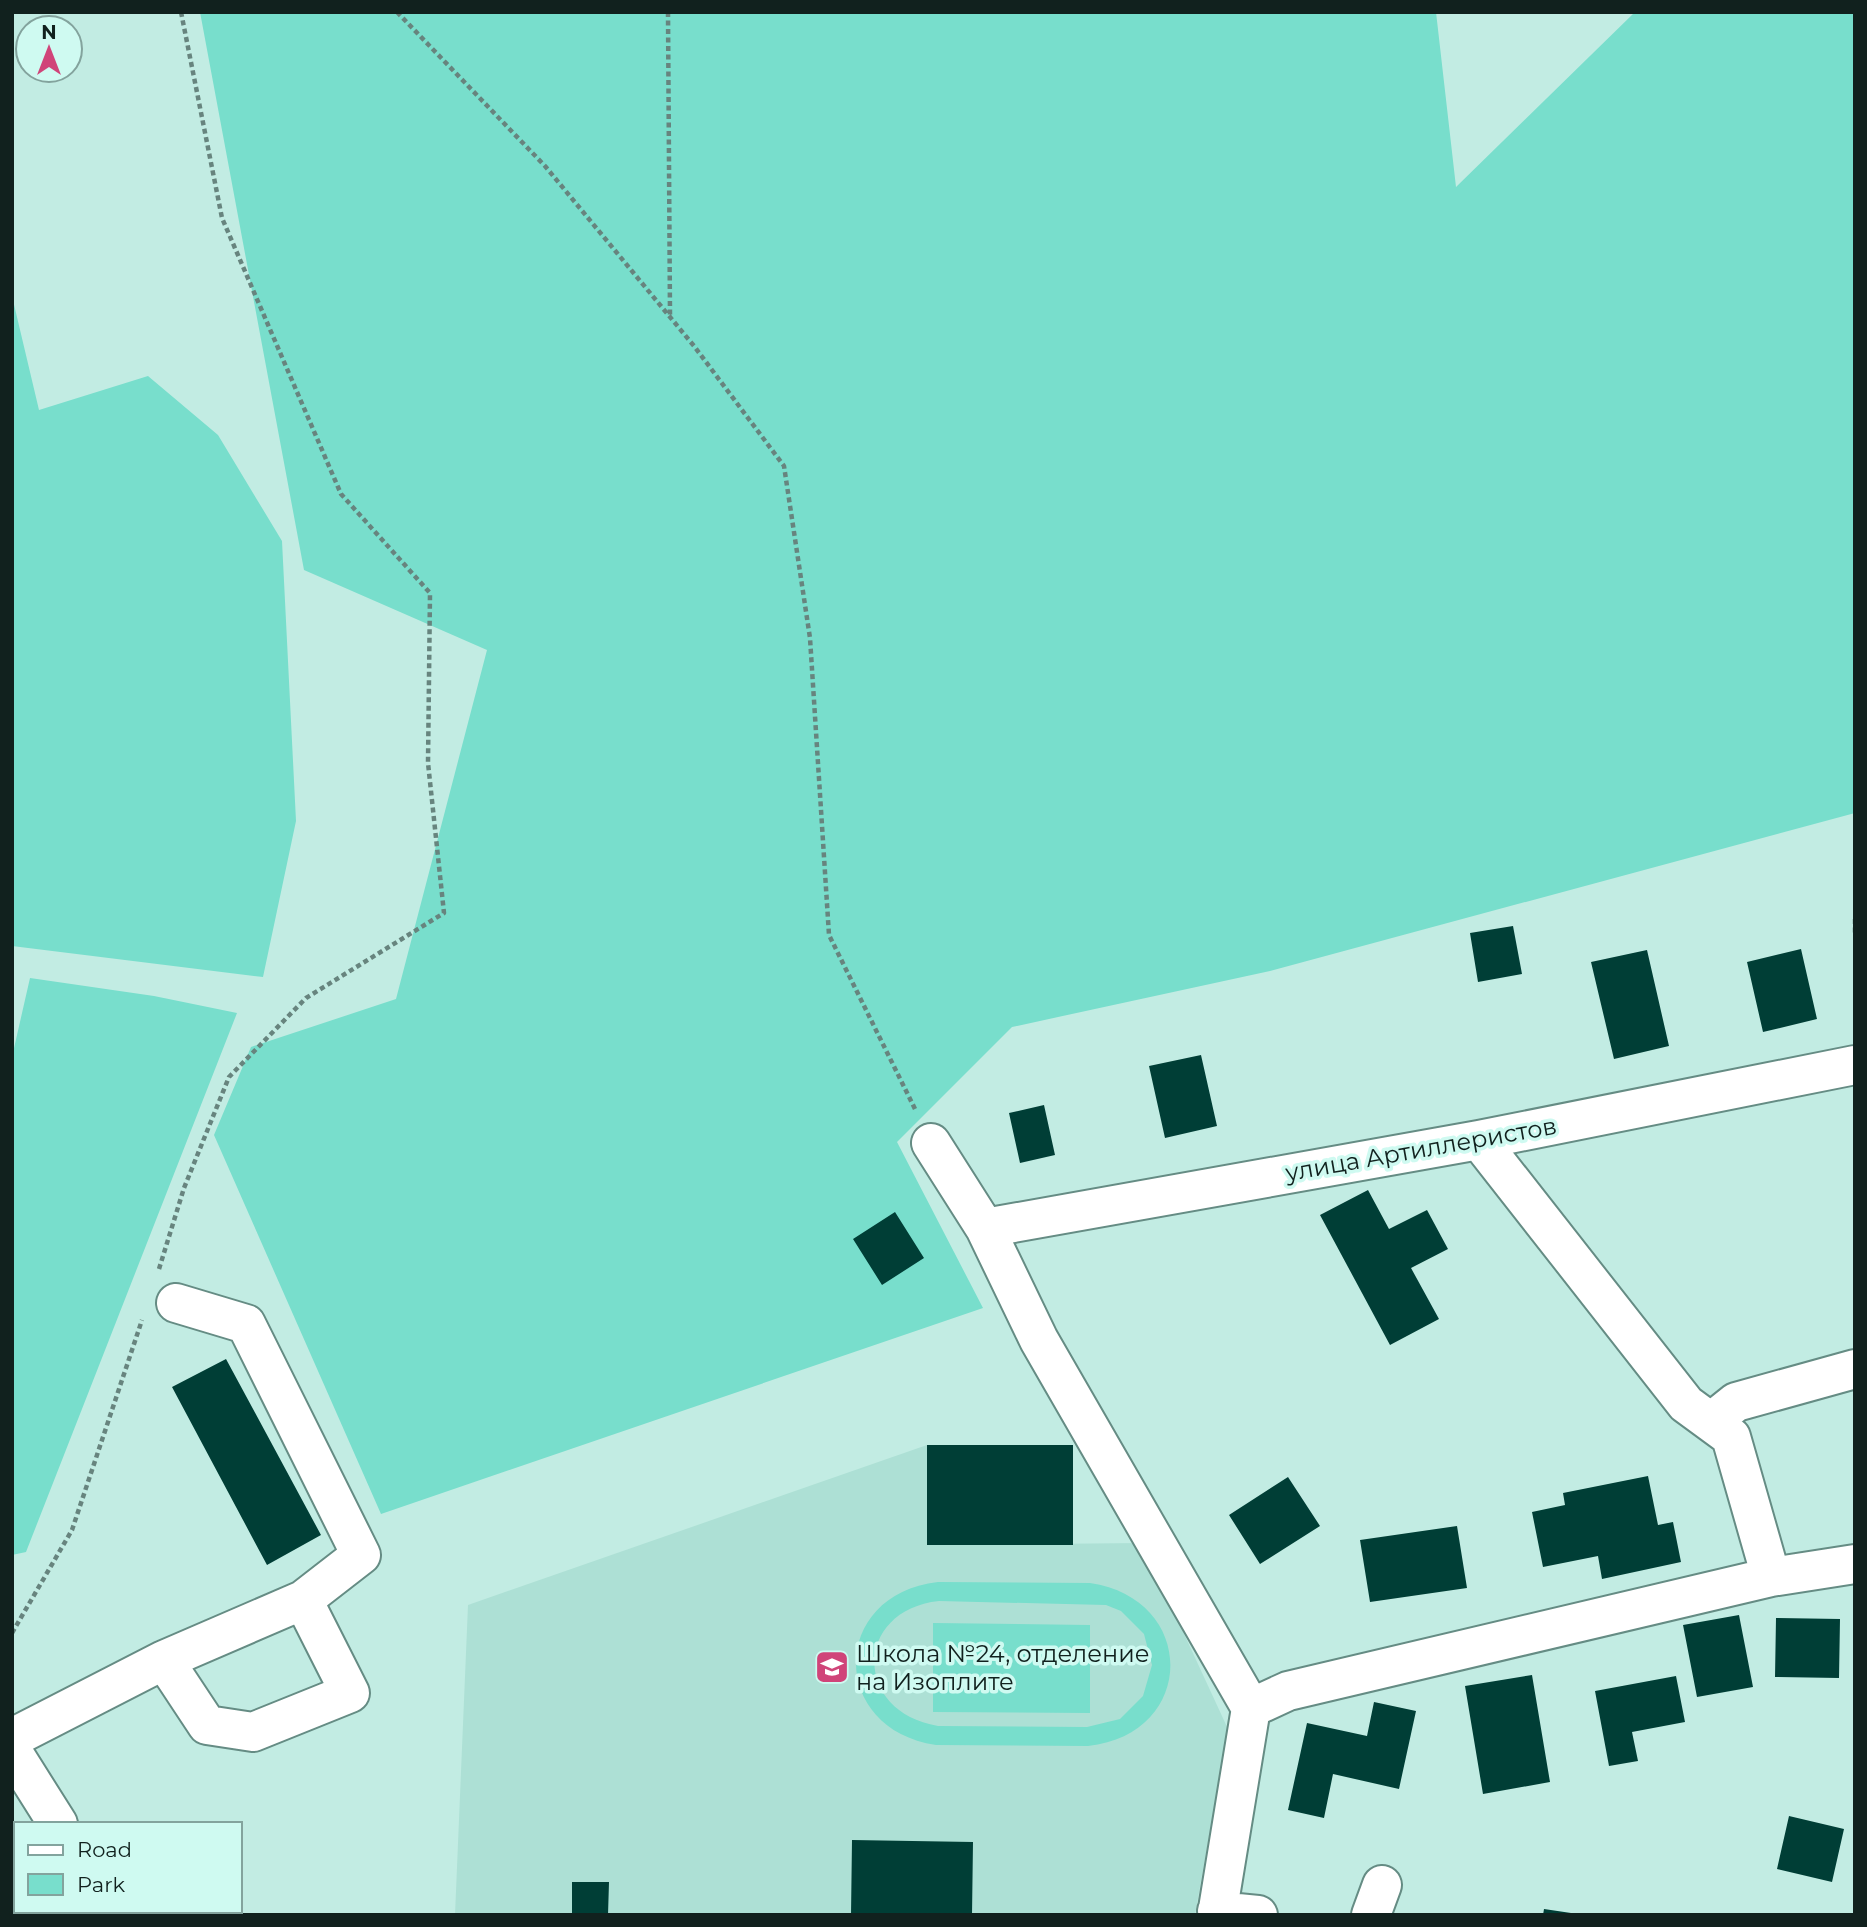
<svg xmlns="http://www.w3.org/2000/svg" width="1867" height="1927" viewBox="0 0 1867 1927" font-family="Montserrat,sans-serif">
<rect width="100%" height="100%" fill="#c2ece3"/>
<path fill="#ade0d5" d="M927,1445V1545L1142,1543L1228,1729L1195,1915H455L468,1605Z"/>
<path fill="#78decc" fill-rule="evenodd" d="M200,12H1436L1456,187L1635,12H1855V813L1270,971L1012,1027L897,1142L983,1308L381,1514L214,1135L251,1047L396,999L487,650L304,570Z
M12,296L39,410L148,376L218,435L282,541L296,821L263,977L12,946Z
M30,978L154,996L237,1013L26,1552L12,1555V1057Z
M938,1582L1090,1583C1198,1599 1197,1734 1088,1746L936,1745C828,1729 830,1594 938,1582ZM939,1601L1106,1605L1121,1611L1144,1634L1152,1665L1143,1696L1120,1719L1087,1727L938,1726C852,1712 854,1610 939,1601Z
M933,1623L1090,1625V1713L933,1712Z"/>
<path fill="#003e36" d="M1513,926L1522,974L1478,982L1470,933Z
M1801,949L1817,1019L1763,1032L1747,962Z
M1647,950L1669,1046L1614,1059L1591,962Z
M1201,1055L1217,1126L1165,1138L1149,1066Z
M1044,1105L1055,1155L1020,1163L1009,1113Z
M1368,1190L1389,1229L1427,1210L1448,1249L1411,1268L1439,1319L1390,1345L1320,1215Z
M895,1212L924,1258L882,1285L853,1239Z
M226,1359L321,1535L267,1565L172,1387Z
M927,1445H1073V1545H927Z
M1648,1476L1658,1525L1673,1522L1681,1562L1602,1579L1598,1556L1543,1567L1532,1512L1565,1505L1563,1493Z
M1288,1477L1320,1526L1260,1564L1229,1515Z
M1457,1526L1467,1588L1370,1602L1360,1540Z
M1739,1615L1753,1687L1697,1697L1683,1625Z
M1776,1618L1840,1619L1839,1678L1775,1677Z
M1532,1675L1550,1782L1483,1794L1465,1686Z
M1676,1676L1685,1722L1632,1732L1638,1761L1609,1766L1595,1691Z
M1374,1702L1416,1711L1399,1789L1333,1774L1324,1818L1288,1810L1307,1723L1367,1736Z
M1789,1816L1844,1829L1832,1882L1777,1869Z
M852,1840L973,1842L972,1915H851Z
M572,1882H609L608,1915H572Z
M1544,1909L1571,1913V1915H1543Z"/>
<g fill="none" stroke-linecap="round" stroke-linejoin="round">
<g stroke="#658c84" stroke-width="42">
<path id="minor" d="M1479,1140L1686,1404L1731,1437L1771,1577
M931,1143L985,1228L1039,1340L1251,1708
M985,1228L1479,1140L1855,1065
M1711,1422L1736,1402L1855,1369
M164,1660L303,1600L361,1555L246,1324L176,1303
M1251,1708L1288,1691L1771,1577L1855,1564
M12,1738L164,1660L207,1725L253,1732L350,1693L303,1600
M12,1751L58,1824
M113,1911L116,1915
M1217,1911L1258,1915
M1217,1915L1251,1708
M1371,1915L1382,1885"/>
</g>
<path stroke="#67847e" stroke-width="4.5" stroke-dasharray="5 3.5" stroke-linecap="butt" d="M397,12L545,166L694,346L784,466L810,638L829,935L915,1109
M668,12L670,316
M1855,919V934
M159,1269L184,1188L229,1077L306,998L444,913L428,763L430,593L341,494L222,218L181,12
M12,1633L72,1530L142,1320"/>
<use href="#minor" stroke="#fff" stroke-width="38"/>
</g>
<defs>
<g id="school-square" transform="scale(1.75)"><rect x="-9" y="-9" width="18" height="18" rx="4" fill="#d04479" stroke="#cffaf1"/><path d="M0-5L7-2L0 1L-7-2ZM-4 1L0 2.5L4 1V4Q0 6-4 4Z" fill="#fff"/></g>
</defs>
<g fill-rule="evenodd">
<use href="#school-square" x="832" y="1667"/>
</g>
<g text-anchor="middle" dominant-baseline="central" stroke-width="7" stroke-linejoin="round" paint-order="stroke">
<g font-size="24" fill="#11211e" stroke="#cffaf1">
<text transform="translate(1421 1149) rotate(-10)">улица Артиллеристов</text>
</g>
<g font-size="24" fill="#11211e" stroke="#cffaf1" text-anchor="start">
<text x="856" y="1653">Школа №24, отделение<tspan x="856" dy="28">на Изоплите</tspan></text>
</g>
</g>
<rect width="1867" height="1927" fill="none" stroke="#11211e" stroke-width="28"/>
<rect x="14" y="1822" width="228" height="91" fill="#cffaf1" stroke="#83a39d" stroke-width="2"/>
<rect x="28" y="1845" width="35" height="10" fill="#ffffff" stroke="#83a39d" stroke-width="2"/>
<text x="77" y="1857" font-size="21" fill="#11211e">Road</text>
<rect x="28" y="1874" width="35" height="21" fill="#78decc" stroke="#83a39d" stroke-width="2"/>
<text x="77" y="1892" font-size="21" fill="#11211e">Park</text>
<g transform="translate(49 49)"><circle r="33" fill="#cffaf1" stroke="#83a39d" stroke-width="2"/>
<path d="M0-5L12 26L0 18L-12 26Z" fill="#d04479"/>
<text y="-10" font-size="19" font-weight="bold" text-anchor="middle" fill="#11211e">N</text>
</g>
</svg>
